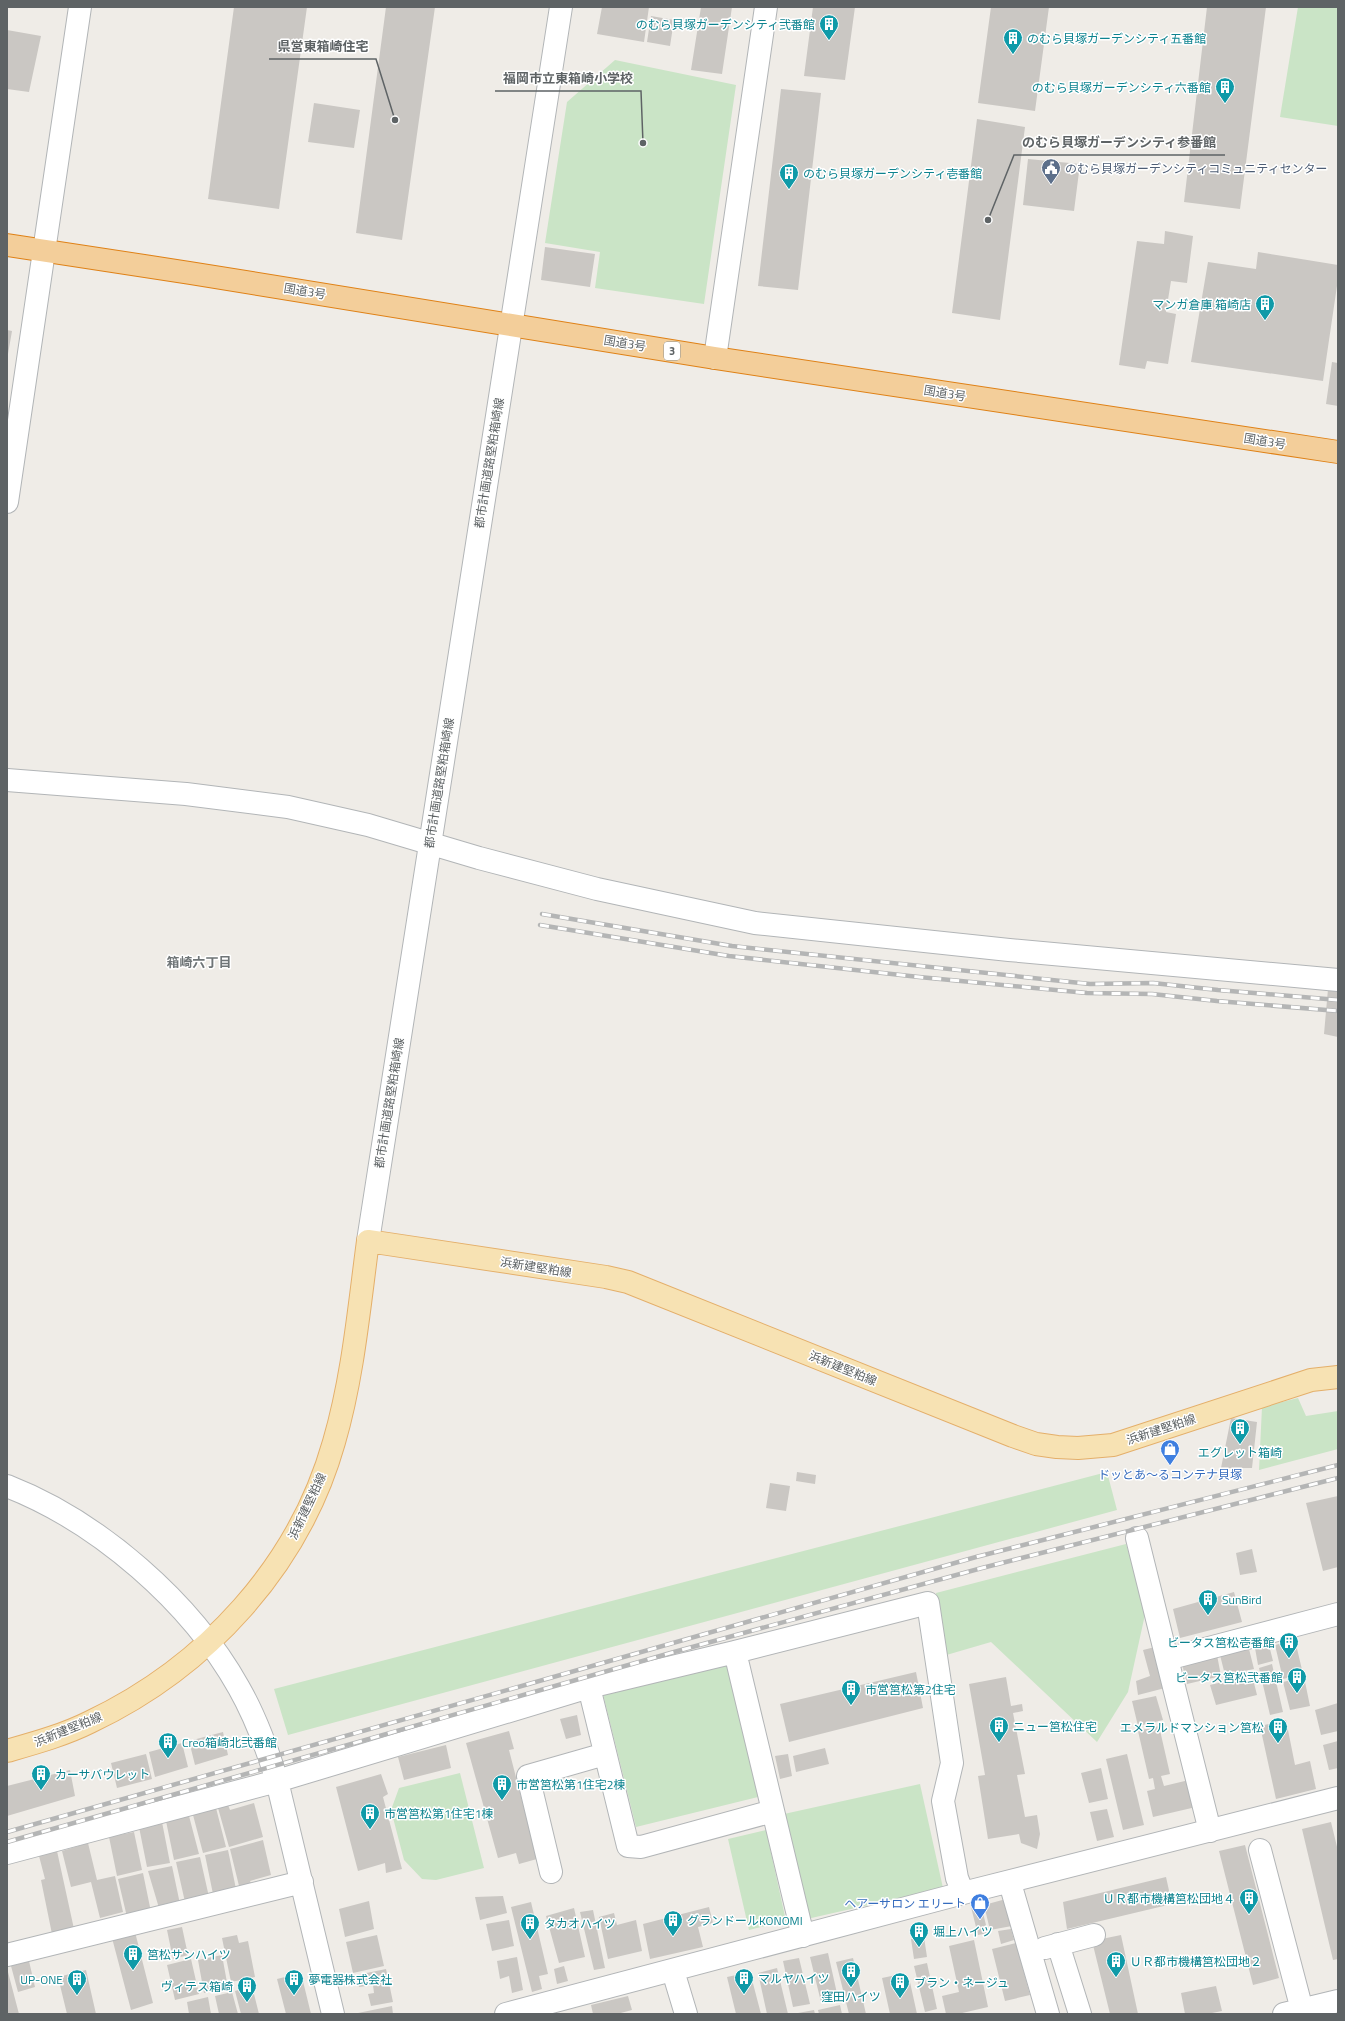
<svg xmlns="http://www.w3.org/2000/svg" width="1345" height="2021" viewBox="0 0 1345 2021" font-family="'Titillium Web','Noto Sans JP',sans-serif">
<rect width="100%" height="100%" fill="#efece7"/>
<path fill="#cae4c6" d="M1298,7H1338V126L1280,117Z
M615,60L736,85L704,304L595,288L600,252L545,243L567,102Z
M1298,1398L1306,1416L1338,1411V1449L1259,1470L1262,1407Z
M1107,1472L1117,1510L288,1735L274,1689Z
M1126,1544L1146,1610L1128,1692L1097,1742L991,1642L943,1656L936,1593Z
M729,1659L758,1797L636,1827L602,1690Z
M460,1773L484,1868L436,1880L422,1879L404,1860L391,1810L399,1788Z
M920,1784L943,1888L807,1919L784,1814Z
M766,1830L786,1921L749,1930L728,1839Z"/>
<path fill="#cac7c3" d="M234,7H307L279,209L208,199Z
M386,7H435L402,240L356,233Z
M602,7H649L644,42L597,34Z
M701,7H732L722,74L691,70Z
M813,7H855L845,80L804,76Z
M991,7H1049L1035,111L978,103Z
M1207,7H1266L1240,209L1184,202Z
M651,16L674,20L670,46L647,42Z
M7,30L41,36L29,92L7,89Z
M781,89L821,93L798,290L758,286Z
M314,103L360,110L354,148L308,142Z
M977,119L1025,127L1000,320L952,313Z
M1028,159L1080,164L1074,211L1023,205Z
M1165,231L1193,236L1187,283L1171,281L1166,312L1176,314L1168,364L1147,361L1145,369L1119,365L1137,241L1164,244Z
M545,247L595,254L590,287L541,280Z
M1258,252L1338,265V279L1323,381L1191,362L1208,262L1256,269Z
M7,330L12,331L8,354H7Z
M1332,362L1338,363V406L1326,404Z
M1328,989L1338,990V1037L1324,1034Z
M1231,1418L1257,1422L1252,1468H1221Z
M797,1472L816,1475L815,1484L796,1481Z
M770,1483L790,1486L786,1511L766,1508Z
M1338,1496V1567L1323,1571L1306,1503Z
M1252,1549L1257,1572L1240,1575L1236,1553Z
M1234,1592L1242,1622L1180,1638L1173,1609Z
M1295,1640L1303,1674L1283,1679L1275,1645Z
M1269,1645L1273,1661L1258,1665L1255,1648Z
M1155,1647L1165,1688L1138,1695L1136,1681L1150,1676L1143,1650Z
M1249,1649L1254,1669L1225,1675L1220,1655Z
M1217,1655L1221,1676L1187,1684L1182,1664Z
M1272,1664L1283,1712L1270,1715L1259,1668Z
M916,1672L923,1708L789,1742L780,1704Z
M1252,1675L1257,1695L1216,1705L1210,1685Z
M1006,1677L1011,1706L1022,1704L1023,1711L1013,1713L1025,1774L1017,1775L1025,1817L1037,1815L1040,1834L1037,1849L1021,1843L1019,1834L988,1839L978,1776L985,1775L969,1684Z
M1304,1677L1310,1706L1290,1710L1283,1682Z
M1156,1696L1163,1720L1138,1726L1132,1701Z
M1338,1703V1731L1321,1735L1315,1710Z
M577,1715L581,1735L566,1739L560,1719Z
M1286,1720L1295,1765L1310,1761L1316,1789L1276,1799L1260,1726Z
M1159,1726L1170,1774L1161,1776L1164,1786L1189,1780L1196,1807L1153,1817L1147,1791L1155,1789L1153,1778L1149,1779L1138,1731Z
M509,1731L514,1749L509,1750L537,1859L519,1864L516,1853L498,1858L466,1743Z
M223,1732L228,1755L195,1765L189,1741Z
M1338,1741V1768L1329,1770L1323,1745Z
M182,1743L188,1767L155,1777L149,1752Z
M446,1745L451,1768L404,1780L398,1757Z
M825,1748L829,1764L796,1772L793,1756Z
M146,1754L152,1779L117,1788L111,1763Z
M788,1754L792,1776L780,1779L775,1756Z
M1127,1754L1144,1825L1123,1830L1106,1759Z
M1101,1768L1108,1799L1089,1803L1081,1773Z
M70,1770L75,1796L7,1816V1786Z
M381,1774L388,1794L383,1797L402,1869L386,1873L385,1863L358,1871L336,1787Z
M254,1803L263,1837L229,1847L218,1808L228,1805L230,1810Z
M216,1808L226,1847L203,1853L193,1815Z
M1107,1809L1114,1837L1097,1841L1090,1812Z
M189,1816L199,1854L174,1860L166,1821Z
M162,1822L170,1863L147,1867L139,1827Z
M1331,1822L1338,1851V1959L1333,1960L1302,1829Z
M134,1832L142,1870L117,1876L109,1837Z
M263,1840L271,1875L250,1881L252,1886L240,1890L230,1849Z
M88,1843L97,1880L115,1876L123,1912L100,1918L91,1882L71,1887L62,1851Z
M1245,1845L1279,1978L1253,1985L1219,1851Z
M228,1850L236,1889L213,1894L205,1855Z
M57,1851L74,1929L52,1934L41,1880L45,1879L39,1856Z
M200,1857L209,1897L185,1902L176,1862Z
M172,1866L180,1904L159,1908L148,1871Z
M143,1873L151,1912L127,1917L118,1879Z
M1166,1877L1172,1904L1067,1929L1063,1902Z
M503,1896L507,1913L480,1920L475,1897Z
M1006,1899L1012,1926L990,1930L984,1905Z
M369,1901L374,1929L345,1937L339,1909Z
M531,1902L548,1974L539,1976L542,1989L532,1992L511,1907Z
M981,1905L988,1933L978,1935L971,1907Z
M709,1907L713,1923L698,1927L703,1947L650,1959L643,1924Z
M574,1908L585,1957L559,1963L546,1916Z
M593,1910L605,1968L594,1970L580,1912Z
M614,1913L617,1925L636,1920L642,1951L608,1959L599,1917Z
M509,1920L514,1946L492,1951L486,1924Z
M182,1927L188,1955L173,1959L167,1930Z
M1011,1929L1014,1940L1001,1944L998,1931Z
M135,1932L153,2003L131,2010L112,1938Z
M237,1935L239,1943L248,1941L255,1977L231,1982L222,1938Z
M377,1935L384,1966L353,1973L346,1942Z
M1121,1935L1138,2014H1110L1092,1941Z
M924,1937L927,1957L914,1959L911,1939Z
M974,1940L988,2007L958,2014H946L942,1996L959,1992L949,1946Z
M1016,1943L1030,1995L1005,2001L992,1949Z
M828,1953L838,1998L821,2002L810,1957Z
M222,1955L228,1988L204,1993L198,1960Z
M517,1957L523,1990L512,1993L509,1976L500,1979L497,1961Z
M799,1958L810,2004L793,2007L783,1961Z
M853,1958L866,2014H849L836,1962Z
M191,1959L199,1994L175,2000L167,1965Z
M29,1961L35,1987L18,1992L11,1966Z
M927,1963L937,2009L925,2012L914,1966Z
M564,1966L568,1981L557,1984L554,1969Z
M777,1968L788,2014H767L758,1973Z
M386,1969L393,2002L371,2006L368,1994L374,1993L373,1985L359,1987L357,1975Z
M86,1970L96,2014H67L58,1977Z
M8,1972L19,2014H7Z
M750,1972L761,2014H736L727,1977Z
M301,1973L311,2014H286L277,1979Z
M901,1974L903,1984L910,1982L917,2014H890L882,1978Z
M252,1986L259,2014H241L235,1991Z
M1216,1986L1222,2011L1207,2014H1185L1181,1993Z
M232,1992L238,2014H219L215,1996Z
M628,1996L632,2010L617,2014H593L591,2005Z
M208,1997L211,2014H189L187,2002Z
M840,2005L842,2014H819L818,2010Z
M392,2006L393,2014H358V2013Z
M814,2010L815,2014H798V2013Z"/>
<g fill="none" stroke-linecap="round" stroke-linejoin="round">
<g stroke="#b2b5b7" stroke-width="24">
<path id="minor" d="M715,358L766,7
M7,502C32,337 55,172 80,7
M7,780L186,794L288,807L368,825L479,858L597,889L755,923L1009,950L1338,980
M368,1241L561,7
M7,1486C99,1522 191,1602 239,1688C256,1718 267,1748 277,1781L333,2014
M1137,1538L1167,1659L1338,1614
M735,1652L589,1687L628,1846L641,1847L773,1811
M1167,1659L1210,1831
M1260,1850L1302,2010
M7,1853L277,1781L589,1687
M551,1872L528,1776L605,1754
M1010,1883L1048,2014
M803,1936L735,1652L928,1603L952,1763L943,1801L957,1878L963,1893
M1058,1944L1080,2014
M1045,1948L1094,1935
M7,1955L302,1882
M673,1971L686,2014
M506,2014L963,1893L1338,1798
M1284,2014L1338,2001"/>
</g>
<g stroke="#e4af6a" stroke-width="24">
<path id="major" d="M7,1751C35,1743 64,1735 90,1722C206,1667 299,1566 334,1442C353,1377 359,1308 368,1241L606,1277L628,1282L1013,1436L1036,1444L1057,1447L1078,1448L1113,1445L1311,1380L1338,1377"/>
</g>
<g stroke="#df8116" stroke-width="24">
<path id="highway" d="M7,245L190,273L715,358L1338,452"/>
</g>
<use href="#minor" stroke="#fff" stroke-width="22"/>
<use href="#major" stroke="#f7e2b3" stroke-width="22"/>
<use href="#highway" stroke="#f3ce9a" stroke-width="22"/>
<g stroke="#b4b5b5" stroke-width="4.5">
<path id="rail" d="M542,914L732,946L1090,984L1153,983L1218,990L1338,1000
M540,925L729,956L919,977L1087,993L1152,994L1217,1001L1338,1011
M7,1832L976,1557L1338,1465
M7,1842L674,1652L982,1568L1338,1478"/>
</g>
<use href="#rail" stroke="#fff" stroke-width="3" stroke-dasharray="9" stroke-linecap="butt"/>
</g>
<defs>
<g id="building-pin" transform="scale(1)"><path d="M0 17L-7.5 6A9.5 9.5 0 1 1 7.5 6Z" fill="#0f9aa8" stroke="#fff"/><path d="M-4-6H4V6H1V3H-1V6H-4ZM-2.5-4.3h1.7v1.8h-1.7ZM.8-4.3h1.7v1.8H.8ZM-2.5-1h1.7V.8h-1.7ZM.8-1h1.7V.8H.8Z" fill="#fff"/></g>
<g id="civic-pin" transform="scale(1)"><path d="M0 17L-7.5 6A9.5 9.5 0 1 1 7.5 6Z" fill="#5c6f8a" stroke="#fff"/><path d="M-.6-6.5H3V-4.5H.6V-3L4-1V1h2V6H-6V1h2V-1L-.6-3ZM-1.2 2.5V6h2.4V2.5Z" fill="#fff"/></g>
<g id="shop-pin" transform="scale(1)"><path d="M0 17L-7.5 6A9.5 9.5 0 1 1 7.5 6Z" fill="#3f7fe0" stroke="#fff"/><path d="M-5-2.5h2.3a2.7 3.5 0 0 1 5.4 0H5L5.5 6h-11ZM-1.5-2.5h3a1.5 2.3 0 0 0-3 0Z" fill="#fff"/></g>
</defs>
<g fill-rule="evenodd">
<use href="#building-pin" x="829" y="24"/>
<use href="#building-pin" x="1013" y="38"/>
<use href="#building-pin" x="1225" y="87"/>
<use href="#civic-pin" x="1051" y="168"/>
<use href="#building-pin" x="789" y="173"/>
<use href="#building-pin" x="1265" y="304"/>
<use href="#building-pin" x="1240" y="1428"/>
<use href="#shop-pin" x="1170" y="1449"/>
<use href="#building-pin" x="1208" y="1599"/>
<use href="#building-pin" x="1289" y="1642"/>
<use href="#building-pin" x="1297" y="1677"/>
<use href="#building-pin" x="851" y="1689"/>
<use href="#building-pin" x="999" y="1726"/>
<use href="#building-pin" x="1278" y="1727"/>
<use href="#building-pin" x="168" y="1742"/>
<use href="#building-pin" x="41" y="1774"/>
<use href="#building-pin" x="502" y="1784"/>
<use href="#building-pin" x="370" y="1813"/>
<use href="#building-pin" x="1249" y="1898"/>
<use href="#shop-pin" x="980" y="1903"/>
<use href="#building-pin" x="673" y="1920"/>
<use href="#building-pin" x="530" y="1923"/>
<use href="#building-pin" x="919" y="1931"/>
<use href="#building-pin" x="133" y="1954"/>
<use href="#building-pin" x="1116" y="1961"/>
<use href="#building-pin" x="851" y="1971"/>
<use href="#building-pin" x="744" y="1978"/>
<use href="#building-pin" x="77" y="1979"/>
<use href="#building-pin" x="294" y="1979"/>
<use href="#building-pin" x="900" y="1982"/>
<use href="#building-pin" x="247" y="1986"/>
</g>
<g text-anchor="middle" dominant-baseline="central" stroke-width="3" stroke-linejoin="round" paint-order="stroke">
<rect fill="#fff" stroke="#8e9293" stroke-width="1" x="664" y="342" width="16" height="18" rx="3"/>
<g font-size="11" font-weight="bold" fill="#5e6365">
<text x="672" y="351">3</text>
</g>
<g font-size="12" fill="#0d838f" stroke="#fff" text-anchor="start">
<text x="815" y="24" text-anchor="end">のむら貝塚ガーデンシティ弐番館</text>
<text x="1027" y="38">のむら貝塚ガーデンシティ五番館</text>
<text x="1211" y="87" text-anchor="end">のむら貝塚ガーデンシティ六番館</text>
<text x="803" y="173">のむら貝塚ガーデンシティ壱番館</text>
<text x="1251" y="304" text-anchor="end">マンガ倉庫 箱崎店</text>
<text x="1240" y="1452" text-anchor="middle">エグレット箱崎</text>
<text x="1222" y="1599">SunBird</text>
<text x="1275" y="1642" text-anchor="end">ビータス筥松壱番館</text>
<text x="1283" y="1677" text-anchor="end">ビータス筥松弐番館</text>
<text x="865" y="1689">市営筥松第2住宅</text>
<text x="1013" y="1726">ニュー筥松住宅</text>
<text x="1264" y="1727" text-anchor="end">エメラルドマンション筥松</text>
<text x="182" y="1742">Creo箱崎北弐番館</text>
<text x="55" y="1774">カーサバウレット</text>
<text x="516" y="1784">市営筥松第1住宅2棟</text>
<text x="384" y="1813">市営筥松第1住宅1棟</text>
<text x="1235" y="1898" text-anchor="end">ＵＲ都市機構筥松団地４</text>
<text x="687" y="1920">グランドールKONOMI</text>
<text x="544" y="1923">タカオハイツ</text>
<text x="933" y="1931">堀上ハイツ</text>
<text x="147" y="1954">筥松サンハイツ</text>
<text x="1130" y="1961">ＵＲ都市機構筥松団地２</text>
<text x="758" y="1978">マルヤハイツ</text>
<text x="63" y="1979" text-anchor="end">UP-ONE</text>
<text x="308" y="1979">夢電器株式会社</text>
<text x="914" y="1982">ブラン・ネージュ</text>
<text x="233" y="1986" text-anchor="end">ヴィテス箱崎</text>
<text x="851" y="1996" text-anchor="middle">窪田ハイツ</text>
</g>
<g font-size="12" fill="#4e5e75" stroke="#fff" text-anchor="start">
<text x="1065" y="168">のむら貝塚ガーデンシティコミュニティセンター</text>
</g>
<g font-size="12" fill="#5e6365" stroke="#fff">
<text transform="translate(305 291) rotate(9)">国道3号</text>
<text transform="translate(625 343) rotate(9)">国道3号</text>
<text transform="translate(945 393) rotate(9)">国道3号</text>
<text transform="translate(1265 441) rotate(9)">国道3号</text>
<text transform="translate(489 463) rotate(-81)">都市計画道路堅粕箱崎線</text>
<text transform="translate(439 783) rotate(-81)">都市計画道路堅粕箱崎線</text>
<text transform="translate(389 1103) rotate(-81)">都市計画道路堅粕箱崎線</text>
<text transform="translate(536 1267) rotate(9)">浜新建堅粕線</text>
<text transform="translate(843 1368) rotate(22)">浜新建堅粕線</text>
<text transform="translate(1161 1429) rotate(-18)">浜新建堅粕線</text>
<text transform="translate(307 1506) rotate(-65)">浜新建堅粕線</text>
<text transform="translate(68 1729) rotate(-22)">浜新建堅粕線</text>
</g>
<g font-size="12" fill="#366cbe" stroke="#fff">
<text x="1170" y="1474">ドッとあ～るコンテナ貝塚</text>
<text x="966" y="1903" text-anchor="end">ヘアーサロン エリート</text>
</g>
<g font-size="13" font-weight="bold" fill="#6f7577" stroke="#fff">
<text x="199" y="962">箱崎六丁目</text>
</g>
</g>
<path fill="none" stroke="#5e6365" stroke-width="1.5" d="M395 120L376 59H269M643 143L641 91H495M988 220L1014 155H1225"/>
<g fill="#5e6365" stroke="#fff" stroke-width="1.5">
<circle cx="395" cy="120" r="4"/>
<circle cx="643" cy="143" r="4"/>
<circle cx="988" cy="220" r="4"/>
</g>
<g font-size="13" text-anchor="middle" font-weight="bold" fill="#5e6365" stroke="#fff" stroke-width="3" stroke-linejoin="round" paint-order="stroke">
<text x="323" y="51">県営東箱崎住宅</text>
<text x="568" y="83">福岡市立東箱崎小学校</text>
<text x="1119" y="147">のむら貝塚ガーデンシティ参番館</text>
</g>
<rect width="1345" height="2021" fill="none" stroke="#5e6365" stroke-width="16"/>
</svg>
